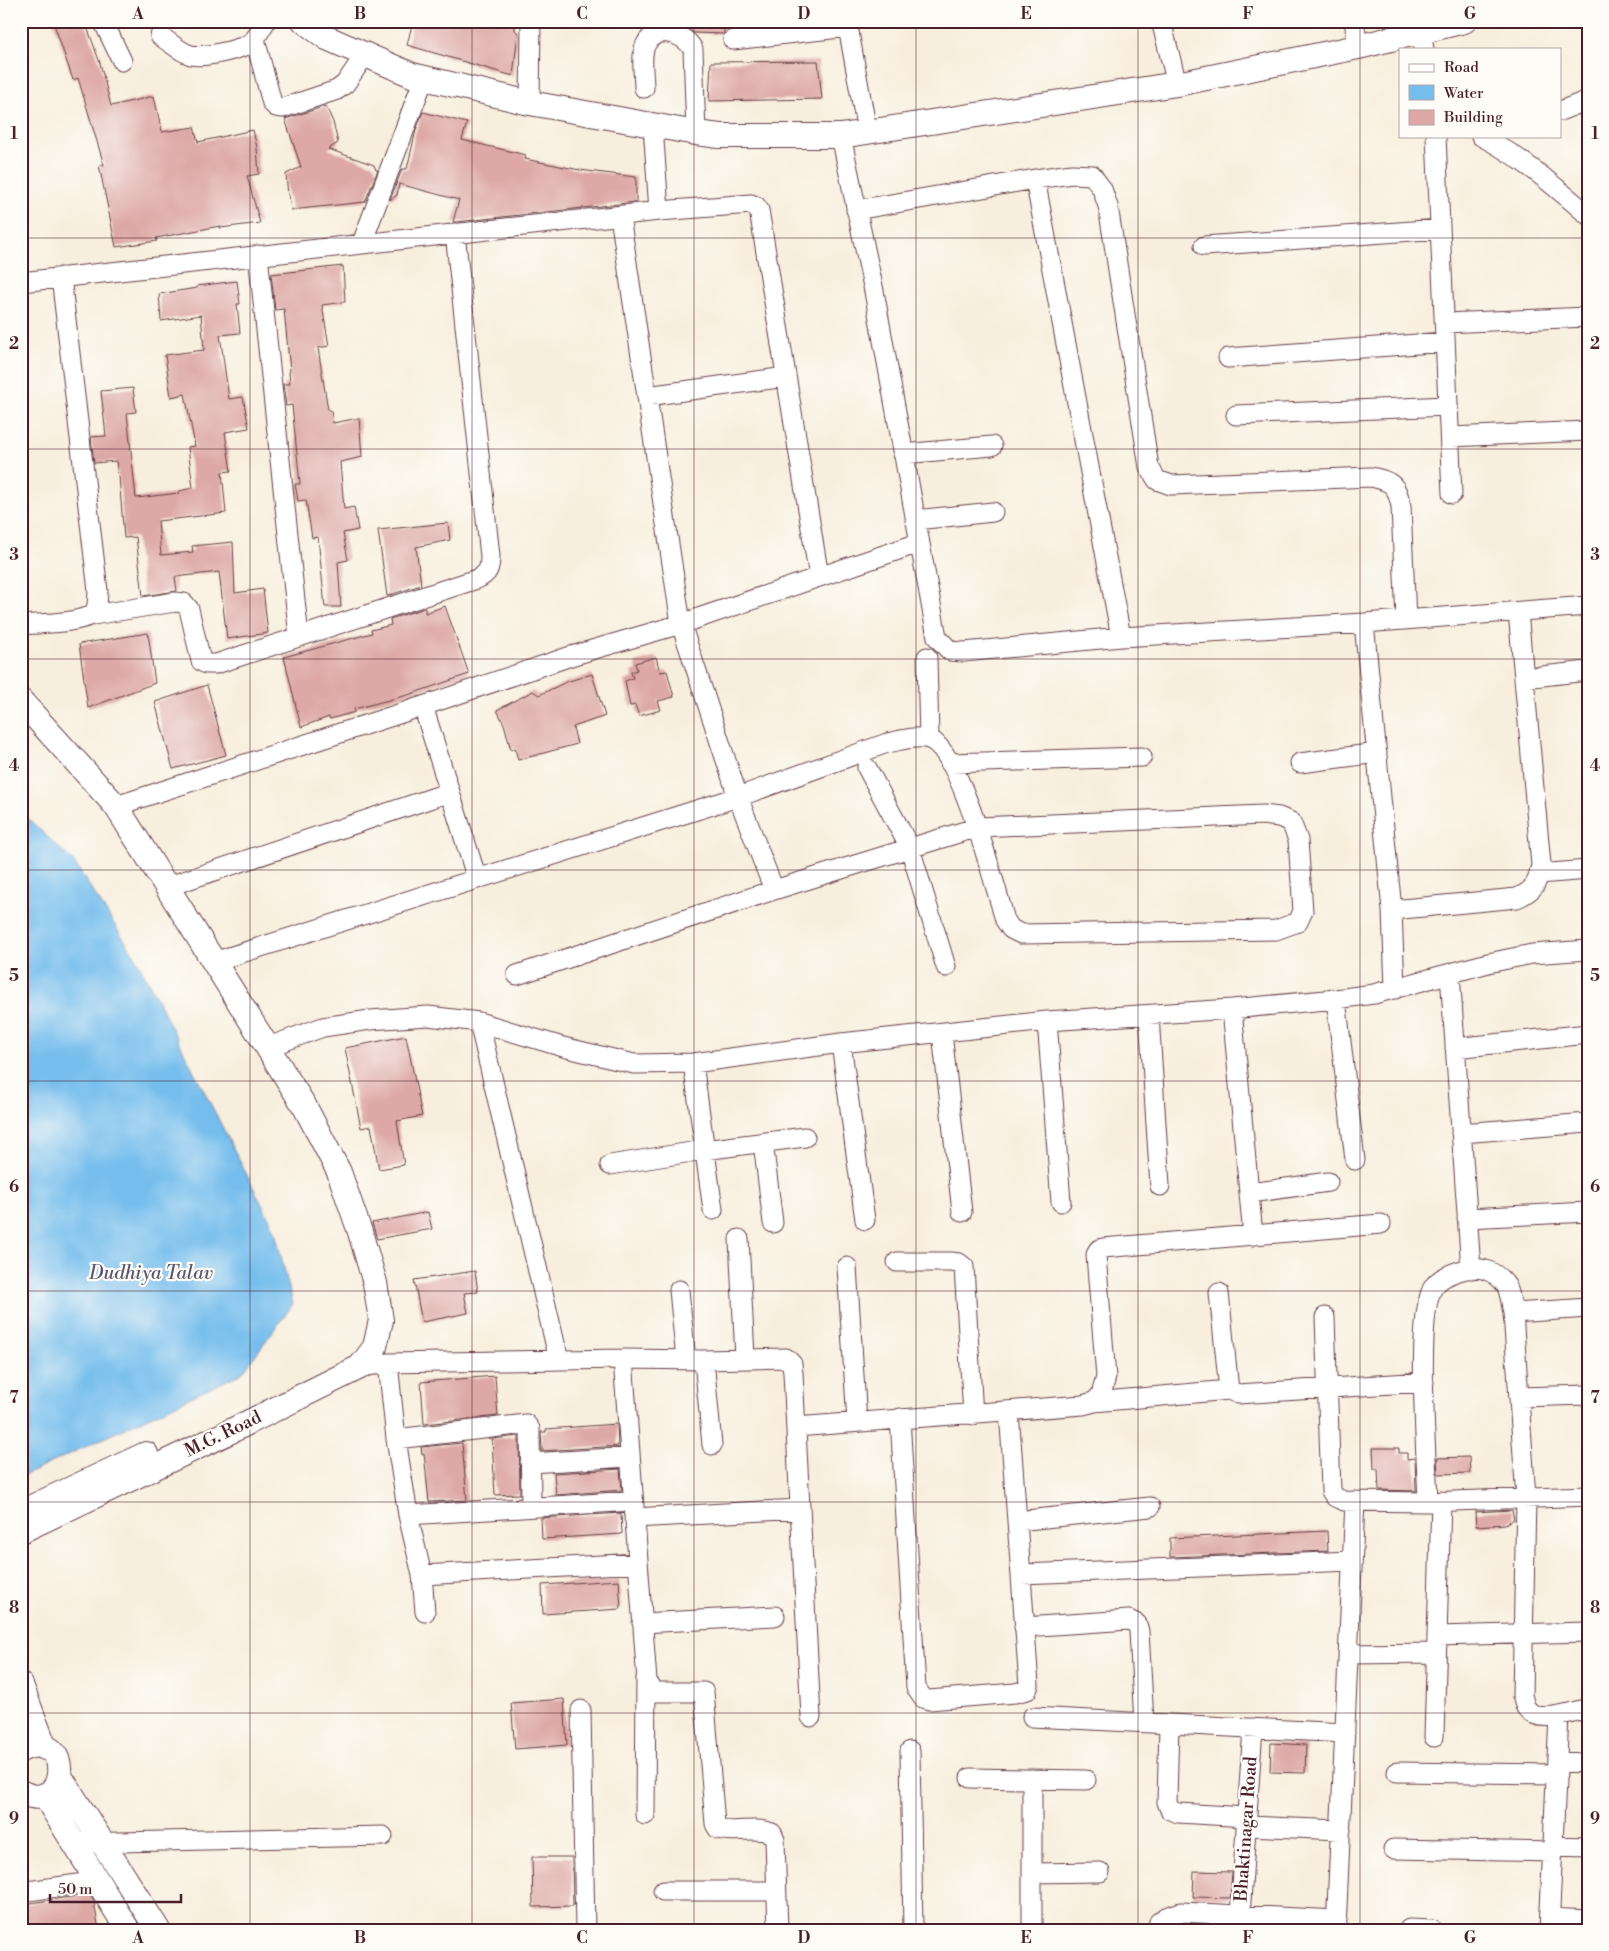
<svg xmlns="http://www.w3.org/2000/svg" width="1609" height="1951" viewBox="0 0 1609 1951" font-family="'Libre Bodoni',serif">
<rect width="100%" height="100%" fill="#fdfcf7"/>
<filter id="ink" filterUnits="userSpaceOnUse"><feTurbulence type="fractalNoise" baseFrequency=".02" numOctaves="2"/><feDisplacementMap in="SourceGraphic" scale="10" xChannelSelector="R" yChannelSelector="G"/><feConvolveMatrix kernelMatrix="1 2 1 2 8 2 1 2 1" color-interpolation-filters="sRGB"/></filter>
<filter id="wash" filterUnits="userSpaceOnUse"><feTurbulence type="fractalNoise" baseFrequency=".0096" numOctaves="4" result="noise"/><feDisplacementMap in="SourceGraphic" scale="20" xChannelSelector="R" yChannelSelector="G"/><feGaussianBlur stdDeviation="1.12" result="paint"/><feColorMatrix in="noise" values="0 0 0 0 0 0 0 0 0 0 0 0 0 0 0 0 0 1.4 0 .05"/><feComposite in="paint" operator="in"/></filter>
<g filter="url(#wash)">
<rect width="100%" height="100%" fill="#f8eedd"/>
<path fill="#75bded" stroke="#606e8c" d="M21,812L73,861L135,956L274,1228L293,1304L242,1373L21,1477Z"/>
<g id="blocks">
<path fill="#dda8a6" d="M53,21H85L100,63L111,106L154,96L162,132L194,127L198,142L253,130L257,148L259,174L247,176L260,223L220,228V226L156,238L157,241L116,247L99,165H104L78,78L73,80Z
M413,21H505L515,24V30L518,33L513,76L407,45Z
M682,21H724V34L694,33L681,25Z
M818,61L822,99L709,101L711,62Z
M326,106L333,122L338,143L328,149L374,165L376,170H378L365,202L291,210L289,195H288L286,174L301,167L285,119Z
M423,112L467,123L462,140L526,155L525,159L580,170L636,177V202L457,222H453L459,200L399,184L397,195L390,200L402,169H407L416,130Z
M343,266L345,302L322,305L329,346L318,348L328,410H331L333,423L359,418L362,457L340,462L344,509L354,507L358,530L343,533L348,560L338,562L341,607H325L318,537L312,538L306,500L298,501L295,484H300L292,405L286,406L283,384H290L289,372L290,371L284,309L275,310L271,274Z
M237,281L240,304H237L240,333L220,335L229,399L243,397L249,428L225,432L231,471L222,472L226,513L158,521L161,555L193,552L192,546L233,542L235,593L263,589L268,633L227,639L219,572L175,577L177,591L143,596L136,537L124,538L119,476L118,477L116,461L94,463L91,437L106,436L101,391L133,388L136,412L127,413L136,498L179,493V491L193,488L188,447L195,446L185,394L171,397L165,355L204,350L201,315L161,321L159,294L197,288V286Z
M448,523L450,540L416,547L421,585L387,596L378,530Z
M445,606L469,674L408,695L354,709L355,712L330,719L329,717L301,727L284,657L372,633L371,630L391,625L390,619L425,608V613Z
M148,633L155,683L88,708L79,644Z
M656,657L660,672L667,671L674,697L658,701L661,710L639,716L635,705L630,706L625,681L633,678L631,672L637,670L635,663Z
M592,674L605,716L573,727L577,744L518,760L515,748L511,750L504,724L497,710L533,691L539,695L566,682Z
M207,685L226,755L173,769L155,702Z
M406,1036L422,1116L397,1121L404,1165L379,1169L371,1126L361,1128L345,1048Z
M428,1212L432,1229L377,1239L372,1223Z
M475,1271L478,1292L464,1293L468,1313L422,1322L414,1280Z
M495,1376L498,1416L424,1424L421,1382Z
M617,1424L618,1446L542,1451L541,1432H546V1429Z
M519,1436L520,1494L495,1495L492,1439Z
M462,1443L467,1500L429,1502L424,1453L422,1454L421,1447Z
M1373,1448H1399V1453H1407V1459L1415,1458L1416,1491L1379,1490L1378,1469H1374Z
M1469,1457L1470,1473L1438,1474L1437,1458Z
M620,1469L622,1490L556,1495L554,1473Z
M1512,1510L1514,1519L1505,1524L1476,1526L1475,1512Z
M621,1513L622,1534L542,1539L541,1518Z
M1327,1531L1328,1551L1170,1557V1538Z
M619,1580L621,1609L543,1614L542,1585Z
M564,1699L567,1745L515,1749L511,1703Z
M1271,1743L1306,1745L1305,1773L1270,1772Z
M532,1857H572L573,1906L533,1907Z
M1194,1871L1232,1872L1230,1898L1193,1897Z
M89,1894L94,1902L99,1930H29L24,1904Z"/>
</g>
</g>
<g filter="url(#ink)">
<use href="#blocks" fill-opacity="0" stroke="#643e46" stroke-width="1"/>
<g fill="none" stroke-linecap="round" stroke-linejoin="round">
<g stroke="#643e46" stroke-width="21">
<path id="minor" d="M103,21L122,61
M847,21L867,131
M1161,21L1177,84
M1354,21L1358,47
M1421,33L1424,49
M160,36C170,42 180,52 191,55C205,58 237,50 249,44L255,39L266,21
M255,39L272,103L276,107L283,108L337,90L345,84L365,55
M733,40L849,27
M644,88C644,76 641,61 644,49C651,24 683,31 693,49L696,133
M530,103L531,21
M1560,111L1588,100
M653,126L659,211
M841,136L874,291L937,637L950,651L964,652L1121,637L1364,623L1392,910L1395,989
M1436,136L1452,494
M1481,136C1523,158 1553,185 1588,215
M1035,179L1121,637
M856,210L1035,179L1072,174L1092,175L1102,189L1108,206L1149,467L1157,480L1171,485L1371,477C1393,482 1396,484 1401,506L1406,620
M620,216L681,624L738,797L774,890
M362,243L424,78
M1204,246L1440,229
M258,255L299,637
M21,282L659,211L751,204L756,206L759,210L819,577
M1445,323L1588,317
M1228,358L1445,342
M647,396L786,377
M1236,415L1448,406
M1450,437L1588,431
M903,454L992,446
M915,520L993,512
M93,615L175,602L184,603L189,609L201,661L206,664H216L477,579C488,574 490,569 490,556L455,233
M1364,623L1588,606
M21,625C45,623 70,624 93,615L97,606L98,591L61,277
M927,657L929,739
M1524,678L1588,671
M423,706L477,879
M950,763L1142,757
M1300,763L1377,753
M867,768L910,848L946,967
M116,806L423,706L571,656L681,624L919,543
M1539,874L1588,870
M166,887L450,792
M1392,910L1517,898C1535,890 1537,884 1541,865L1518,612
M213,962L738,797L887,743C899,741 917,735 929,739C960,750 995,886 1005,920L1011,929L1021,934L1276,930L1298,922L1303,911L1298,840L1291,822L1279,817L1263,815L978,827L774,890L517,975
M1450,974L1471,1269
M1336,999L1355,1160
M1232,1009L1253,1236
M1149,1015L1160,1186
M1047,1021L1061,1202
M479,1022L559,1360
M942,1033L962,1212
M841,1043L865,1220
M268,1047L323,1027L370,1020L428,1016L479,1022L563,1047L634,1064L693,1063L841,1043L1047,1021L1232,1009L1336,999L1374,994L1488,963L1532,954L1588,950
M1455,1048L1588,1034
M693,1063L713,1210
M1461,1133L1588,1123
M763,1142L773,1223
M610,1165L704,1150L805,1137
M1250,1193L1328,1182
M1467,1218L1588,1212
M739,1239L745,1358
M897,1262H951L959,1263L964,1267L973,1415
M847,1267L857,1422
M679,1290L686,1360
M1219,1293L1229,1390L1238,1394L1424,1382
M1513,1313L1588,1308
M1325,1317L1331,1491L1335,1497L1344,1501L1428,1502L1588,1496
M623,1359L647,1681L654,1692H704L715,1824L718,1829C736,1834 755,1826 772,1833L775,1840L778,1930
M704,1360L712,1445
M388,1363L396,1439L408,1515L422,1575L425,1612
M360,1367L388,1363L623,1359L704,1360L786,1358L792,1364L793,1373L811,1717
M1519,1397L1588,1395
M1094,1402L1229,1390
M900,1418L916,1688L923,1698L929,1700L1015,1693L1027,1690L1029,1685L1009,1412
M796,1427L1083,1405L1094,1402L1101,1395L1106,1377L1096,1255L1098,1250L1103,1248L1381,1224
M396,1439L526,1424L530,1429L531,1506
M530,1463L629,1457
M1428,1502C1427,1464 1415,1310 1434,1286C1444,1273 1471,1265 1486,1270C1493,1272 1500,1278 1505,1284C1510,1290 1511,1304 1513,1313L1526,1498L1522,1696C1524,1700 1524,1707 1528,1710C1539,1724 1573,1712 1588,1708
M408,1515L633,1501
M634,1518L800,1509
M1017,1521L1150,1507
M1021,1574L1352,1561
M422,1575L638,1563
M642,1623L775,1616
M1024,1627L1129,1620L1137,1624L1139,1631L1144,1723
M1437,1636L1588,1632
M1348,1654L1436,1653
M581,1710L585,1930
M1032,1717L1345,1733
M1169,1724L1167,1802L1170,1810L1178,1813L1247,1817
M1434,1737L1441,1501
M910,1751L913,1930
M1557,1762L1588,1763
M1397,1772L1557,1774
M970,1778L1086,1780
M1032,1779V1930
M645,1815L646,1677
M1246,1826L1341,1830
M75,1843L383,1836
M1553,1846L1588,1847
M1393,1849L1553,1852
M1032,1873L1100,1872
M663,1891H776
M21,1892L99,1881
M1550,1918L1588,1920
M1409,1929L1432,1930
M1157,1930L1159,1922L1166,1917L1181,1912L1337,1920
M1239,1930L1253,1728
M1336,1930L1355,1501
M1549,1930L1559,1715"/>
</g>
<g stroke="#643e46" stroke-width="26">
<path id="major" d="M304,21L327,38L412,75L530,103L696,133L720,136H841L1177,84L1358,47L1464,21
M21,701L116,806L305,1107L339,1172L360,1232L375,1283L381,1320L375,1347L360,1367L229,1432L21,1531
M21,1512L146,1454
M21,1685L45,1748
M21,1750C74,1725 70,1818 21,1792
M60,1776L158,1930
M44,1795L128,1930"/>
</g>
<use href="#minor" stroke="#fff" stroke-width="19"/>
<use href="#major" stroke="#fff" stroke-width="24"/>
</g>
</g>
<path fill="none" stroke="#4a1f2b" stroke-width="1" stroke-opacity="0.55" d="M250,21V1930M472,21V1930M694,21V1930M916,21V1930M1138,21V1930M1360,21V1930M21,238H1588M21,449H1588M21,659H1588M21,870H1588M21,1081H1588M21,1291H1588M21,1502H1588M21,1713H1588"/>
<g text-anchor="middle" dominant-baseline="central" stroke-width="4.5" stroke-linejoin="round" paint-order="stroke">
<g font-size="18" fill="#4a1f2b" stroke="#fdfcf7">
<text transform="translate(223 1434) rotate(-26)">M.G. Road</text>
<text transform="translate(1246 1829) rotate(-86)">Bhaktinagar Road</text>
</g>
<g font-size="19" font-style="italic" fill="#59566f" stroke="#fdfcf7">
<text x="151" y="1273">Dudhiya Talav</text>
</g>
</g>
<rect width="1609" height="1951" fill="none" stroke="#fdfcf7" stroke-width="55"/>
<rect x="1399" y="48" width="162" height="90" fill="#fdfcf7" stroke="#b5a4a5"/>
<rect x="1409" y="64" width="25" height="8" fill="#ffffff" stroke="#b5a4a5"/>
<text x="1444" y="72" font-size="15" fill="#4a1f2b">Road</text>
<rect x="1409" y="85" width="25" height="15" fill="#75bded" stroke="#b5a4a5"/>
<text x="1444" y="98" font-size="15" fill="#4a1f2b">Water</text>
<rect x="1409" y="110" width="25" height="15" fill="#dda8a6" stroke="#b5a4a5"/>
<text x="1444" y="122" font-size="15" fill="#4a1f2b">Building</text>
<path d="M50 1894v8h131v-8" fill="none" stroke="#4a1f2b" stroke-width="2.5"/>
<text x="58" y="1894" font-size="15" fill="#4a1f2b" stroke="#fdfcf7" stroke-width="4" paint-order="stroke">50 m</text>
<rect x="28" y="28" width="1554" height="1896" fill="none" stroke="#4a1f2b" stroke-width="2"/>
<g font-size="16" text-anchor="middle" font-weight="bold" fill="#4a1f2b">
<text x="138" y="19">A</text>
<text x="360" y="19">B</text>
<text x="582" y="19">C</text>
<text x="804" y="19">D</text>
<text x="1026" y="19">E</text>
<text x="1248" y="19">F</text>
<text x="1470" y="19">G</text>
<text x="14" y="139">1</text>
<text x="1595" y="139">1</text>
<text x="14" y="349">2</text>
<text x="1595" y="349">2</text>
<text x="14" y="560">3</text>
<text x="1595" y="560">3</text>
<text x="14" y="771">4</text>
<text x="1595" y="771">4</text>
<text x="14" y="981">5</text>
<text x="1595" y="981">5</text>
<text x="14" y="1192">6</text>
<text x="1595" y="1192">6</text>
<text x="14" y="1403">7</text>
<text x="1595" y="1403">7</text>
<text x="14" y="1613">8</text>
<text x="1595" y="1613">8</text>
<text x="14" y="1824">9</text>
<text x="1595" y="1824">9</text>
<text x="138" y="1943">A</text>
<text x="360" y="1943">B</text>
<text x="582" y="1943">C</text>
<text x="804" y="1943">D</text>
<text x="1026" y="1943">E</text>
<text x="1248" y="1943">F</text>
<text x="1470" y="1943">G</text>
</g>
</svg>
